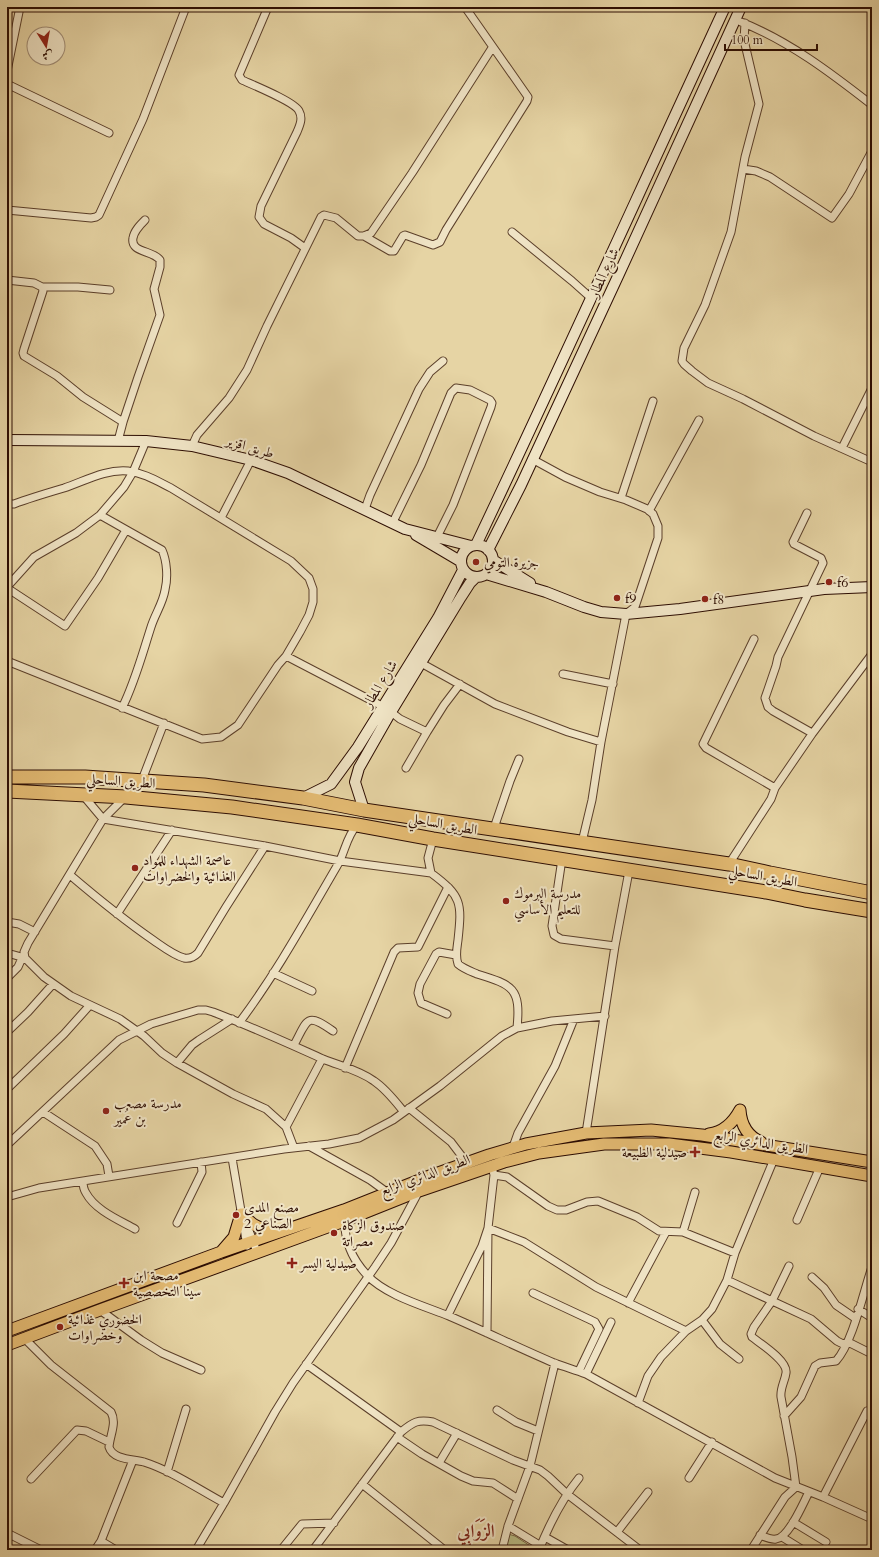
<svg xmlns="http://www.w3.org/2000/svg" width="879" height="1557" viewBox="0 0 879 1557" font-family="Cardo,Amiri,serif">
<rect width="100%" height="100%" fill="#e6d4a4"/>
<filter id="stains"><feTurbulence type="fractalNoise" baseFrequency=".005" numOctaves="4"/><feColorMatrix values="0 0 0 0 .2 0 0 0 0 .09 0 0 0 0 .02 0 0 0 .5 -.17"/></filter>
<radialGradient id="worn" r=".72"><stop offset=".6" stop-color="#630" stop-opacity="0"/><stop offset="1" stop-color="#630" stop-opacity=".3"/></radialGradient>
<path fill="#b9bc83" stroke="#736442" d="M508,1534L515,1536L535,1549L534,1550H503Z"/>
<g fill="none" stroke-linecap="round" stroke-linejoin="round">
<g stroke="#5b3f2a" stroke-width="9">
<path id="street" d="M268,7L239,75L242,80C253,85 295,102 299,111C303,118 300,125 297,132L261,206L259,217L264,224L291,238L305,248
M741,22C789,41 831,73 872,105
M745,23L744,40L759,104L745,157L731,232L705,305L684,348L682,361L684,364L692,371L708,383L743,399L814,436L872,462
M7,71L20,7
M7,84L109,133
M743,169L756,171L770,177L832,218L849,194L872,151
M7,210L91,218L96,217L99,215L143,119L186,7
M512,232L572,281L591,298
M364,236L390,251H394L403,236L405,235L433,245L440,242L446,230L527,101L528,97L465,7
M7,280L34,283L42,287L43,291L24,349L23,353L24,356L57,376L83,397L123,422
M42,287H78L110,290
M118,441L123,422L138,377L160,315L154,289L160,267V260C153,250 130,253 133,238C134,231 140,225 145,220
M192,446L197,435L229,398L247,370L267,326L321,217L324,215L336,218L358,236H364L371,233L412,173L492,48
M842,448L872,388
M532,459L565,477L600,492L626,500L647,509L653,514L658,526V538L635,607L626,614L601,742L592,800L582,842
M621,498L653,401
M7,504H14C30,498 47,493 64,488C85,481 105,469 128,471C144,473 157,481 171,488L291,561L309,578L313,589V602L309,615L300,632L286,656L278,665L238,725L221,737L202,739L7,661
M365,509L370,495L419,389L430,372L443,361
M649,511L699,420
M807,513L793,542L794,544L821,558L823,563L778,657L776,666L765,698L768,707L773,711L812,733
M100,515L162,550C167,561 168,578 165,590C163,603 155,614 151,627C142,655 135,682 122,708
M221,518L251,460
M393,522L421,465L451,393L456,388L470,390L490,400L492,403L491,407L453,505L437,537
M7,587L34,557L76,533L100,515L124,487L133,472L146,441
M7,588L65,626L98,578L126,530
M754,639L703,744L706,748L775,788
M286,656L382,706
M421,663L495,704L568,732L601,742
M563,674L613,684
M391,712L400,719L427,732L444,705L460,684
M406,768L427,732
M142,780L164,723
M82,794L103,819L265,846L340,861L431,873
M494,828L510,781L519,759
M433,839L428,858L431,873C462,896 462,903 458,940C457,948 455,956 458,964C464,969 470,971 477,974C513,985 521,988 517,1028
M562,859L552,926L554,935L561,939L615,946
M729,864L771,799L775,788L812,734L872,654
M70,875C97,898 124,920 153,940C162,946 173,955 184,958C190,959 194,957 198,953L226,907L265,846
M117,914L172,830
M7,922L19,924L35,932
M7,953L25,958L44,977L71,996L120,1019L144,1036L162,1053L177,1063L233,1094L266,1109L286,1127L294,1148
M25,958L24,952L28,943L103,819L124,798
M273,973L312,991
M7,978L18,967L22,958
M447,1014L421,1003L418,993L420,984L436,954L439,952L456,955
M239,1023C276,974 306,919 337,866C345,853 346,837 357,825
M7,1032L28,1012L53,984
M294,1045C308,1019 306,1012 333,1031
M177,1063L192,1045L199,1040L232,1019
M345,1068L394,952L398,948L418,947L448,887
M7,1089L64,1034L90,1005
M409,1108L451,1142L467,1163
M43,1112L95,1146L107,1164L109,1176
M286,1127L322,1059
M586,1133L615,946L629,871
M7,1145L119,1040L151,1024L181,1015L198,1010H206L213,1012C250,1026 287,1043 323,1059C340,1066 359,1070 374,1081C386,1089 395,1101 404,1112
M309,1146L370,1180L388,1193
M513,1147L518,1133L555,1066L574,1019
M232,1158L247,1246
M494,1175L507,1177L548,1206L557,1210H566L587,1202L598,1201L637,1217L659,1231L683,1232L735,1253
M83,1181C83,1185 84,1190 86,1193C95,1210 119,1220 135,1229
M7,1197L39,1188L284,1149L329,1144L359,1138L393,1120L440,1086L502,1036L517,1028L552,1021L605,1016
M344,1218C345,1241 351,1258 367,1275C385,1295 424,1306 449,1316C484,1331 519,1348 554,1363C565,1367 575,1370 586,1374L775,1478L823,1497L872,1519
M245,1220L257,1252
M797,1220L820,1167
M177,1223L202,1172L201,1162
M683,1232L695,1192
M789,1266L772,1301L754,1327L751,1334L752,1337C761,1344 788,1361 786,1373C785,1381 780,1388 781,1397L792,1457L796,1487
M812,1277L824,1288L836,1305L855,1318
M727,1280L811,1319L837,1341L843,1344L848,1342L872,1354
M533,1293L595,1322L599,1329L579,1371
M628,1303L666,1232
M858,1309L872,1318
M100,1310L141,1340L162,1353L201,1370
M448,1315L482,1246L488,1228L494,1175L493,1171
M702,1320L720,1344L739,1359
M487,1333L488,1228L524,1242L596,1287L686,1331
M25,1339L51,1365L111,1412C117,1423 110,1435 109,1447C113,1460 133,1459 144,1462C172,1471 198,1489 224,1503
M306,1364L401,1432
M586,1374L611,1322
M638,1403L648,1376L661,1357L686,1331L702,1320L712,1309L727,1280L735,1253L774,1159
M497,1410L516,1422L538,1431
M784,1416L801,1397L815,1366L820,1363L836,1361C853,1342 863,1293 872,1267
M397,1437L422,1454L461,1476L473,1481L493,1483L518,1499
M439,1463L457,1433
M167,1472L186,1409
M689,1478L712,1442
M31,1479L77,1430L86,1431L109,1442
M362,1484L442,1548
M823,1497L867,1411
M793,1522L826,1542
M508,1526L541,1546
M617,1532L648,1492
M7,1533L41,1550
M760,1535C765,1537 771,1540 776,1539C789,1538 803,1503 809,1492
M545,1537L568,1550
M782,1537L803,1550
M95,1550L101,1541
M116,1550L101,1541L133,1460
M196,1550L224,1503L275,1412L293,1383L375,1267L391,1243L419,1191
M281,1550L302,1524L334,1523
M313,1550L401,1432C413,1422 418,1419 433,1422L513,1460L540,1470L548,1476L567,1494L640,1550
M502,1550L508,1526L530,1466L555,1363
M539,1550C549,1525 562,1499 579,1478
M751,1550L785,1497L796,1487"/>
</g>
<g stroke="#2d0d02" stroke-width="12">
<path id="secondary" d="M7,440L146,441L192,446L251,460L288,473L405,529L471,546
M416,535L460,561
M461 561a16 16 0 1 1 32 0a16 16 0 1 1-32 0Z
M476,545C561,366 642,186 725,7
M488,550L521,485L619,274L741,7
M493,560L530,583
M486,574L546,592L584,607L601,612L626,614L680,609L824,589L872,587
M303,798L331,784L358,747L438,618L463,570
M364,810L355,782L359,768L388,717L461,597L470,583L476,577"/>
</g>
<g stroke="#2d0d02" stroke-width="13">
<path id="primary" d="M740,1110C741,1125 747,1136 761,1142
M709,1134C724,1132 733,1123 740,1110
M243,1214C252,1227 262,1229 277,1232
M221,1252L234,1237L241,1214
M7,1331L221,1252L344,1210L427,1177L489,1155L526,1144L586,1133L651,1130L702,1135L872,1162
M7,1345L100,1310L344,1221L419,1191L504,1162L539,1153L604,1144H669L731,1152L872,1176"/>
</g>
<g stroke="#2d0d02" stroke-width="15">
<path id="highway" d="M7,777H85L204,785L303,798L364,810L729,864L770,873L872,893
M7,791L126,797L232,807L357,825L433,839L766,892L805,900L872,911"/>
</g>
<use href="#street" stroke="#efe3c4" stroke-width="7"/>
<use href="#secondary" stroke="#efe3c4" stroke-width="10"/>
<use href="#primary" stroke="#e3ba72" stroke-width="11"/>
<use href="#highway" stroke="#e3ba72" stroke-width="13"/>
</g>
<g fill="#8f2418" stroke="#efe3c4" stroke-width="1.5">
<circle cx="476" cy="562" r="4"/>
<circle cx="829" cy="582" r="4"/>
<circle cx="617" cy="598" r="4"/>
<circle cx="705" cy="599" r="4"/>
<circle cx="135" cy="868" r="4"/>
<circle cx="506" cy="901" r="4"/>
<circle cx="106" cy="1111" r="4"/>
<path d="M693 1146h4v4h4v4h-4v4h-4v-4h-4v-4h4z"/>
<circle cx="236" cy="1215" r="4"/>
<circle cx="334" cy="1233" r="4"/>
<path d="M290 1257h4v4h4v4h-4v4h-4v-4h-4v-4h4z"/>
<path d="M122 1277h4v4h4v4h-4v4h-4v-4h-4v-4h4z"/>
<circle cx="60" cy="1327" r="4"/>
</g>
<g text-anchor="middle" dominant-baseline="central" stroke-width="4" stroke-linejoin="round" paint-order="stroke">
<g font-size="14" fill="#2d0d02" stroke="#efe3c4">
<text transform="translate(604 273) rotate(-65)">شارع المطار</text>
<text transform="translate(250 447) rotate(16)">طريق اقزير</text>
<text transform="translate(380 684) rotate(-58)">شارع المطار</text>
<text transform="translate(121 781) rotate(4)">الطريق الساحلي</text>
<text transform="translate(443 824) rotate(10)">الطريق الساحلي</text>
<text transform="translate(763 876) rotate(10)">الطريق الساحلي</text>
<text transform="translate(761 1142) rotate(9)">الطريق الدائري الرابع</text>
<text transform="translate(425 1175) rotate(-20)">الطريق الدائري الرابع</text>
</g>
<g font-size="14" fill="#2d0d02" stroke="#efe3c4" text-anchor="start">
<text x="484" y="562">جزيرة التومي</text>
<text x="837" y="582">f6</text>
<text x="625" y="598">f9</text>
<text x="713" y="599">f8</text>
<text x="143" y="860">عاصمة الشهداء للمواد<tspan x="143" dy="16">الغذائية والخضراوات</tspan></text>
<text x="514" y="893">مدرسة اليرموك<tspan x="514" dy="16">للتعليم الأساسي</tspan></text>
<text x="114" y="1103">مدرسة مصعب<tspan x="114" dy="16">بن عُمير</tspan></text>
<text x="687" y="1152" text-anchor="end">صيدلية الطبيعة</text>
<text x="244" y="1207">مصنع المدى<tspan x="244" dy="16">الصناعي 2</tspan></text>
<text x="342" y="1225">صندوق الزكاة<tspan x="342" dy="16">مصراتة</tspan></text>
<text x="300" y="1263">صيدلية اليسر</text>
<text x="133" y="1275">مصحة ابن<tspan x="133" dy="16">سينا التخصصية</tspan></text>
<text x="68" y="1319">الخضوري غذائية<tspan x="68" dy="16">وخضراوات</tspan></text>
</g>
<g font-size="18" font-weight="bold" fill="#7a1f14" stroke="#efe3c4">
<text x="476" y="1531">الزَوَابِي</text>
</g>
</g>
<rect width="879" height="1557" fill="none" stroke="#e6d4a4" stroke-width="24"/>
<rect x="8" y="8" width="863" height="1541" fill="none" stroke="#2d0d02" stroke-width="2"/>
<rect x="12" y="12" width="855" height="1533" fill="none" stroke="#2d0d02"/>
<g transform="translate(46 46) rotate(169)"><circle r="19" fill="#efe3c4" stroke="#a18d76"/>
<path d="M0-3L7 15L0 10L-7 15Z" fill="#8f2418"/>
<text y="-6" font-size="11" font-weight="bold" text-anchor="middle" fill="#2d0d02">ش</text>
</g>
<path d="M725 44v6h92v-6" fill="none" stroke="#2d0d02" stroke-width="2"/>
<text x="731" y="44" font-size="12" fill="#2d0d02" stroke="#efe3c4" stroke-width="3" paint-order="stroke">100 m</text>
<rect width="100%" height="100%" filter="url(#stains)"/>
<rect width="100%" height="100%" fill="url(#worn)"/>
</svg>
